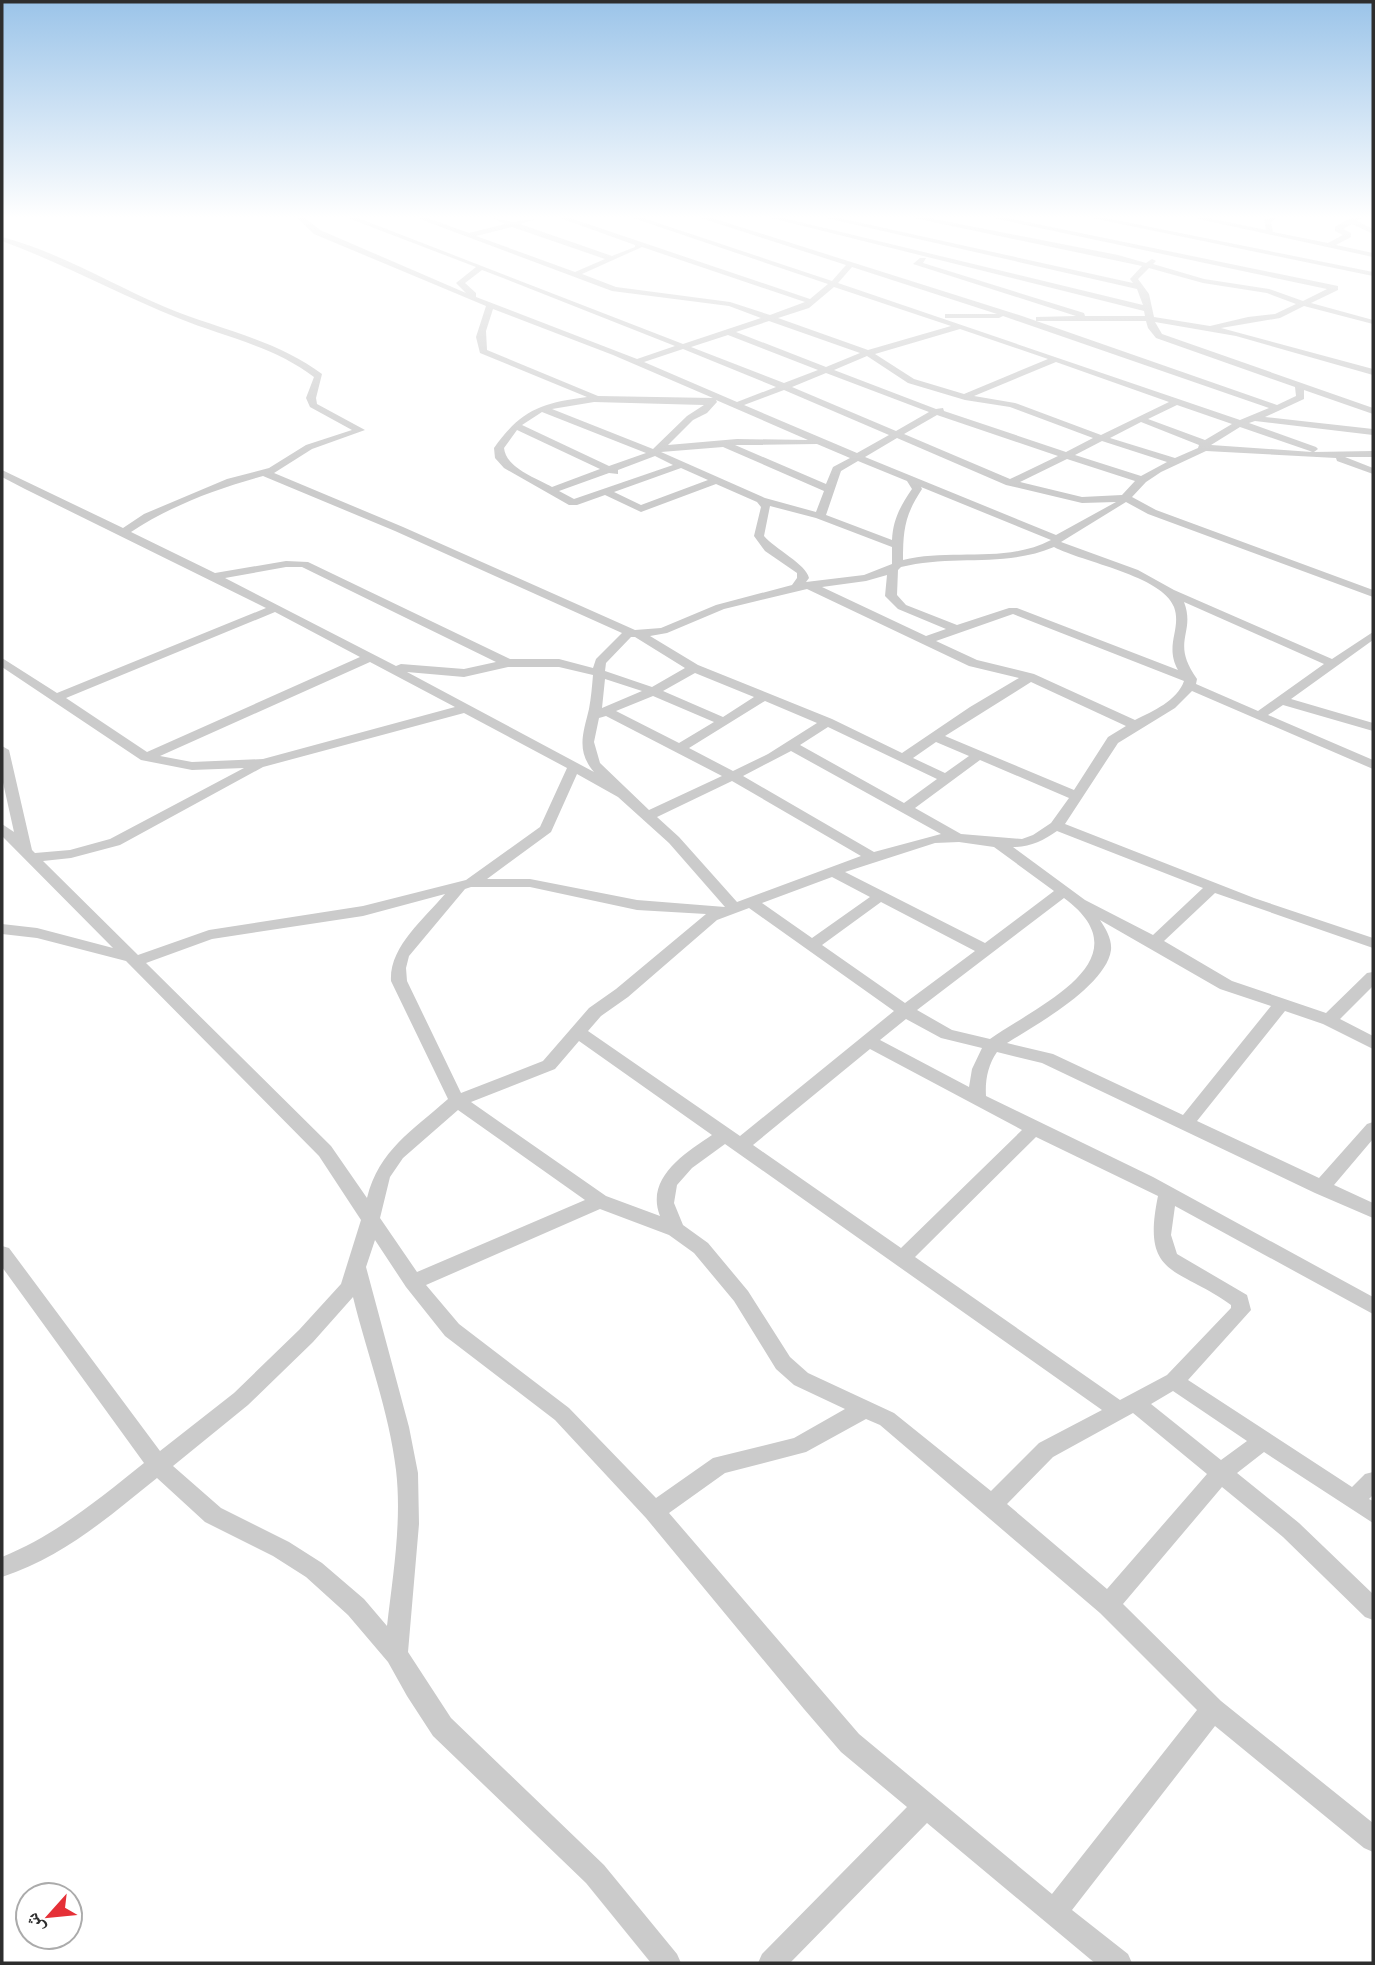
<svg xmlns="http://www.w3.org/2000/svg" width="1375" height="1965" viewBox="0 0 1375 1965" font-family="Ubuntu,'Noto Naskh Arabic',sans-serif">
<rect width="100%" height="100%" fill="#fff"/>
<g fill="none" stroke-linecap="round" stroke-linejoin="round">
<path fill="#cbcbcb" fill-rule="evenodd" d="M297,218H305L320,230L466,293L456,283L476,267L348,218H358L683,344L761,318L729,306L612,291L417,218H427L469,233L505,224L492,218L513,222L540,218L520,224L612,256L635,247V245L560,218H570L810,299L828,284L633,218H643L832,281L846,265L701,218H712L1022,316L1277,405L1296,396L1295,387L1156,338L1148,328L1146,321H1036V317L1076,316L913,264L920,258H926L923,263L1084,313L1085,316H1145L1144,311L771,218H783L1143,305L1137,289L826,218H839L1133,283L1130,279L1142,266L914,218H929L1118,255L1146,263L1152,259L1156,261L1153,264L1204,279L1269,289L1303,301L1327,289L993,218H1007L1338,286V290L1311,303L1373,320V324L1304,306L1280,318L1221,328L1373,369V375L1236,336L1155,322L1162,334L1373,408V414L1304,390V399L1265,417L1373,429V435L1255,421L1249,423L1316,447L1318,449L1314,452L1373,451V457H1345L1373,468V474L1337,461L1336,458L1206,451L1161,472L1146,482L1132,497L1156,510L1373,590V597L1148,514L1126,502L1061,542L1138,570L1174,590L1332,659L1373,632V640L1291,699L1373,723V731L1283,705L1268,715L1373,760V769L1192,691L1175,708L1118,743L1065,824L1254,898L1373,938V948L1215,893L1164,941L1232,981L1326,1013L1367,973L1373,972V986L1340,1019L1373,1036V1049L1323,1024L1285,1011L1197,1121L1319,1178L1367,1124L1373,1122V1139L1334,1185L1373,1203V1218L1315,1193L1042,1063L997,1052C988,1065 985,1080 986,1096L1153,1177L1373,1297V1314L1175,1206L1171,1235L1177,1254L1247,1295L1251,1310L1188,1380L1352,1487L1365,1474L1373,1472V1495L1369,1499L1373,1501V1523L1264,1452L1237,1473L1299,1523L1373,1594V1620L1365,1617L1283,1537L1222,1487L1123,1604L1221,1701L1373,1823V1852L1364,1848L1215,1726L1072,1910L1128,1954L1132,1963H1095L1090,1959L927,1823L790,1963H758L762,1954L907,1807L841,1752L804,1709L646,1518L555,1420L445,1336L406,1287L375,1240L366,1267L409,1427L418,1473L419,1524L408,1652L451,1718L604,1865L677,1954L681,1963H651L586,1883L433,1736L407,1696L388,1662L348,1615L306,1577L273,1556L205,1522L157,1478C106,1519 64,1556 2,1577V1557C56,1535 99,1499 144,1463L2,1267V1246L9,1248L160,1451L234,1393L299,1330L341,1284L361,1220L319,1156L126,961L37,938L2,934V924L37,928L113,948L2,836V824L14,832L2,778V746L9,750L32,850L35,853L70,850L110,839L244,768L192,770L141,760L2,667V658L57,693L266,608L25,489L2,477V470L123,528L144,514L227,479L269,468L306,445L352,430L310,407L306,398L314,377C274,346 224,337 178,318C118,294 62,263 2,241V237C59,252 111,284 165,307C217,329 276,339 322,374L316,398L317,404L365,430L312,449L274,473L403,527L635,630L661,628L716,605L792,585L797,578V573L765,551L754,536L761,507L757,502L716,484L641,512L605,495L577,505H569L504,468L495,458L494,448C521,410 541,403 587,397L480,353L476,337L486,306L314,234ZM512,227L605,259L575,272L476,236ZM642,247L805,302L770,315L730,302L616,287L582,274ZM852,267L997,314H945V318H999L1003,316L1269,408L1240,420L838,283ZM1149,268L1203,283L1267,293L1296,304L1275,314L1248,317L1210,326L1154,317L1149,294L1138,279ZM482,270L503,278L675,346L637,359L476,297V293L465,283ZM834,287L951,326L868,350L778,318L809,308ZM493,309L613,355L713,398L598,396L487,350L486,331ZM769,321L860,353L826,367L736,332ZM960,329L1048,359L964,394L914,379L875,354ZM728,335L818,370L784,383L691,347ZM683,349L776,387L737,402L644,362ZM867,356L908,383L965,400L1010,407L1093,438L1066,452L944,411L943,408L936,409L834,370ZM1056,362L1169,402L1101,435L1015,403L974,396ZM826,373L929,412L896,431L792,387ZM784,390L889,435L857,453L744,405ZM716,400L808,440L737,439L668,445L693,420L707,413L717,402ZM594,402L704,405L687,416L653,449L552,409ZM1177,405L1232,424L1205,440L1148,419ZM542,412L646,453L609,466L522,425ZM937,415L1058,456L1010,479L904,434ZM1141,422L1199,445L1198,448L1175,458L1110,438ZM1240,427L1310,451L1312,452L1211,445ZM517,430L600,469L552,487C536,478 506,468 504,448ZM897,438L1006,485L1082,503L1116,502L1056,535L865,457ZM1102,441L1167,462L1141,476L1075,455ZM817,444L850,458L833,467L826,484L735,445ZM723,447L824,491L816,512L765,498L661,452ZM655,456L673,465L574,499L559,491L609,473L618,474V470ZM1067,459L1135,481L1122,495L1082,497L1020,482ZM858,461L907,481L912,489C901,505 893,519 892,540L826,515L841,471ZM681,468L708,480L641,505L614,492ZM263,476L395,531L622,633L596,659L593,668L559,659H510L308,562L286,561L215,573L131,532C170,506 218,488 263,476ZM921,487L1051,540C1005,564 951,548 903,560C903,529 905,515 922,489ZM770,506L816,518L892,547V564L864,575L806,582L809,578C806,564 775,549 764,536ZM1054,547C1082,562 1163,576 1174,607C1182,629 1164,645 1178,670L1017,608H1009L957,625L906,605L897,595L898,570L901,567C952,554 1005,568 1054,547ZM286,567H302L496,662L464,669L401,664L396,666L225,578ZM887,575L885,596L898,609L946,629L926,636L822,587L866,581ZM807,589L969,666L1019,678L970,707L902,753L832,719L698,665L650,636L667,633L724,609ZM1184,602L1324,664L1258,711L1196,684L1197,679C1170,641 1196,634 1184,602ZM275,612L360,657L147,752L66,698ZM1013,614L1184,681C1177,701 1153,711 1135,720L1034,674L977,660L936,641ZM631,637H635L685,668L652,687L605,671L606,663ZM370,662L455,707L263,759L192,762L160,756ZM508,667H559L593,675C592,687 591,698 589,709C583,734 576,751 594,772L407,672L464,677ZM695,673L754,697L723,717L663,691ZM605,679L642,691L602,708ZM1031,682L1126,726L1108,737L1074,790L945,736ZM653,696L714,722L679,743L616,711ZM765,701L817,723L768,754L733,771L689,748ZM464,713L567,768L540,827L466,880L363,906L209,930L138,955L43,861L71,858L120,845L263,767ZM606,716L722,776L649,810L600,763L594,742L599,718ZM828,727L937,779L904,803L800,745ZM936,742L969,756L945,773L913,758ZM791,751L941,834L874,852L743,776ZM980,760L1069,798L1051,823L1033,835L1022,839L961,834L915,808ZM577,774L618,797L669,843L725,907L637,900L530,879H487L551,832ZM732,781L861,856L737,902L679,837L657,817ZM1057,831L1203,888L1153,935L1085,900L1013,847C1030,847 1043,841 1057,831ZM959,842L994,847L1054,891L985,943L845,872L935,843ZM832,877L870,897L812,938L762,903ZM471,887H530L637,910L706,914L616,989L589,1008L543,1061L461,1093L407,981L406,968L409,956L465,889ZM445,894C424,919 389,947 391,981L448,1099C412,1131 379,1150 367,1198L331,1146L146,963L212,939L363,916ZM1064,898C1148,960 1036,1006 990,1039L952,1030L917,1010ZM881,902L975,951L905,1003L822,945ZM749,908L894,1011L740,1136L588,1031L601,1016L628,997L717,920ZM1100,920L1220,989L1271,1006L1183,1115L1053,1054L1007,1043C1036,1025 1106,986 1111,950C1112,939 1106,929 1100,920ZM906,1019L941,1038L982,1048L972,1069L969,1087L880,1040ZM579,1041L712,1135C685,1153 645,1178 660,1216L606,1196L471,1102L555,1069ZM870,1049L1022,1130L901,1248L753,1145ZM458,1110L585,1200L417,1272L380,1218L390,1177L403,1158ZM1036,1137L1158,1196C1141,1278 1177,1266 1231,1305V1308L1167,1375L1120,1400L915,1257ZM725,1144L1102,1410L1039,1443L991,1491L894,1413L808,1373L790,1357L748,1291L708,1243L683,1225L674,1203L677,1185L692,1168ZM600,1209L669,1235L694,1253L734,1301L776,1369L794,1385L845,1409L794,1438L713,1458L656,1498L569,1408L459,1324L426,1285ZM353,1297C367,1354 389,1411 396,1470C402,1521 393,1575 387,1626L364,1599L322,1563L289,1542L221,1508L173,1466L248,1405L313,1342ZM1173,1391L1247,1441L1221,1460L1151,1404ZM1133,1413L1207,1474L1107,1589L1007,1504L1053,1457ZM866,1419L880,1425L1100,1613L1197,1710L1052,1894L859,1734L669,1513L725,1473L806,1452Z
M1092,218H1106L1373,272V276Z
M1194,218H1208L1266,230L1264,219L1277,218L1271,222L1273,232L1328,243L1343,235L1335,231V227L1348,219L1361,218L1357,221L1373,229V234L1352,224L1343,229L1351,233V237L1336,245L1373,253V257Z"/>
</g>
<linearGradient id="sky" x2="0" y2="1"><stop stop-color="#9bc4e9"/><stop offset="0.44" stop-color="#fff"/><stop offset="1" stop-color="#fff" stop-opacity="0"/></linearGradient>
<rect width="1375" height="493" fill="url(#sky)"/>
<rect width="1375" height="1965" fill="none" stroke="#2e2e2e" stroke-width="7"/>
<g transform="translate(49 1916) rotate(243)"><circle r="33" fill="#ffffff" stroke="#ababab" stroke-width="2"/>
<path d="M0-5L12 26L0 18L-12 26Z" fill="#e53037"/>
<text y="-10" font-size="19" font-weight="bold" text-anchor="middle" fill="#2e2e2e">ش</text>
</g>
</svg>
